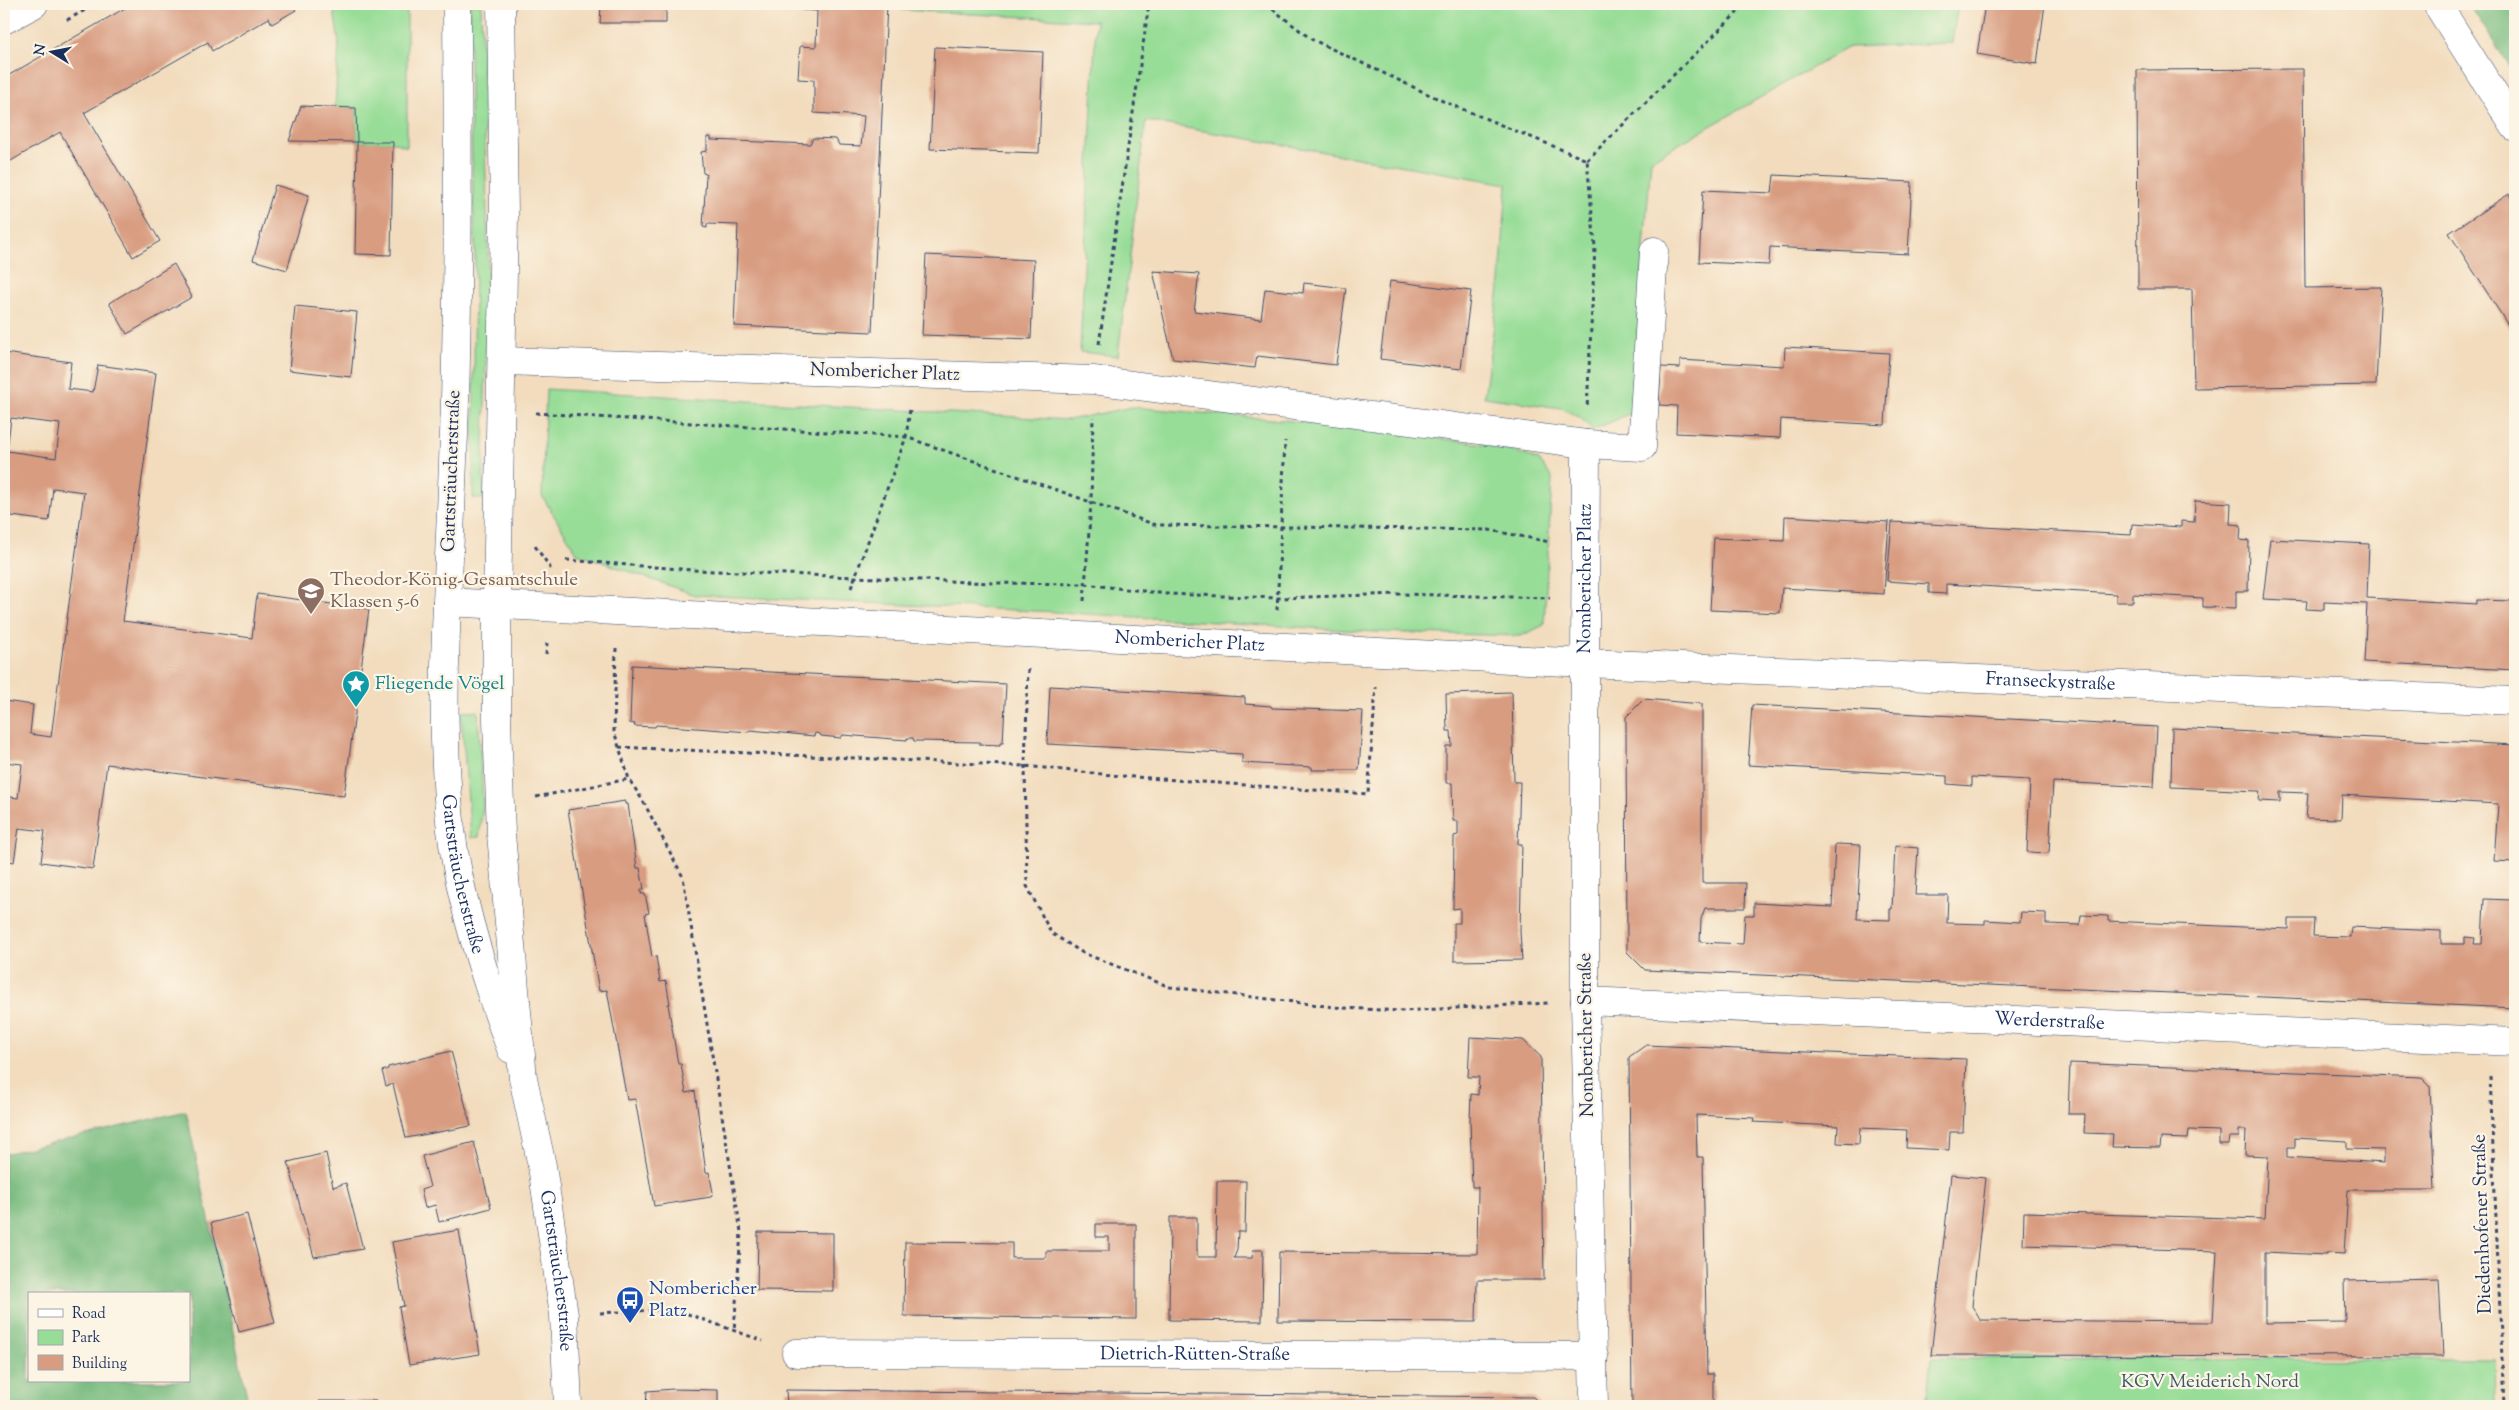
<svg xmlns="http://www.w3.org/2000/svg" width="2519" height="1410" viewBox="0 0 2519 1410" font-family="'Sorts Mill Goudy',serif">
<rect width="100%" height="100%" fill="#fcf5e5"/>
<filter id="ink" filterUnits="userSpaceOnUse"><feTurbulence type="fractalNoise" baseFrequency=".02" numOctaves="2"/><feDisplacementMap in="SourceGraphic" scale="10" xChannelSelector="R" yChannelSelector="G"/><feConvolveMatrix kernelMatrix="1 2 1 2 8 2 1 2 1" color-interpolation-filters="sRGB"/></filter>
<filter id="wash" filterUnits="userSpaceOnUse"><feTurbulence type="fractalNoise" baseFrequency=".0096" numOctaves="4" result="noise"/><feDisplacementMap in="SourceGraphic" scale="20" xChannelSelector="R" yChannelSelector="G"/><feGaussianBlur stdDeviation="1.12" result="paint"/><feColorMatrix in="noise" values="0 0 0 0 0 0 0 0 0 0 0 0 0 0 0 0 0 1.4 0 .05"/><feComposite in="paint" operator="in"/></filter>
<g filter="url(#wash)">
<rect width="100%" height="100%" fill="#f2dcbd"/>
<path fill="#97dd97" stroke="#59867a" d="M333,4H407V147L393,142H357L356,108H335L339,43Z
M470,4H481L488,249L483,499L473,498L475,249L470,102Z
M902,4H1958L1952,43L1849,47L1651,160L1631,413L1593,430L1579,417L1561,408L1484,397L1500,281L1507,184L1146,121L1118,356L1080,352L1096,21L901,10Z
M546,389L1069,420L1132,407L1293,421L1501,446L1539,460L1552,478L1544,625L1521,636L1375,632L1056,612L695,595L577,553L542,496Z
M478,711L483,805L479,837L471,838L461,712Z
M1931,1358L2494,1359L2495,1406H1926Z"/>
<path fill="#79bc80" stroke="#4a766f" fill-rule="evenodd" d="M2469,4H2515V75Z
M186,1111L249,1406H4V1154ZM29,1294H189V1381H29Z"/>
<g id="blocks">
<path fill="#d89c81" fill-rule="evenodd" d="M132,4H292L296,10L272,24L269,18L212,51L208,42L84,113L160,241L133,257L60,132L4,165V78Z
M666,4V23H600L601,4Z
M801,4H887L872,332L734,326L738,225L707,224V228L703,227L706,174L703,173L701,152L707,151V137H711V140L810,144L813,138L836,139L839,145L861,146L864,116L814,113V80L798,79L800,46L816,47L817,11L801,10Z
M1985,4H2045L2037,64L1977,54Z
M935,47L1043,52L1039,153L930,149Z
M2303,69L2305,288L2381,287L2376,385L2194,388L2192,289H2138L2137,70Z
M301,106L356,108L357,142L289,141Z
M357,142H393L391,255L355,254Z
M1774,175L1912,182L1908,254L1770,247L1769,265L1699,262L1703,190L1772,193Z
M275,185L309,195L287,270L253,260Z
M2509,194L2515,205V336L2449,233Z
M926,255L1034,260L1031,339L922,335Z
M174,264L192,297L127,334L109,303Z
M1153,271L1199,274L1194,311L1261,319L1265,289L1303,293L1304,283L1346,288L1336,365L1257,356L1255,368L1173,359Z
M1390,281L1471,291L1461,369L1380,359Z
M295,306L357,312L351,377L289,370Z
M1785,347L1889,353L1885,425L1781,419L1780,438L1676,433L1677,406L1659,405L1661,367L1680,368V360L1784,366Z
M4,353L71,362L68,389L93,392L98,365L156,373L123,621L252,638L257,594L369,609L344,796L107,764L93,869L41,862L45,831L19,828L14,862L4,860V796L18,798L22,764L4,762V701L33,705L30,734L51,737L84,492L53,488L49,521L4,515ZM11,418L60,424L56,458L7,451Z
M2195,501L2231,503L2230,524L2241,525L2240,540L2249,541L2248,591H2236V608L2203,607V598L2133,594V602H2116V594L1946,584V594L1929,593V584L1887,581L1892,522L2131,535L2132,524L2181,527V521L2194,522Z
M1785,516L1889,522L1884,594L1782,588L1780,613L1710,610L1714,538L1784,541Z
M2270,539L2369,544L2367,598L2477,604V600L2515,601V670L2364,662L2367,604L2324,602V610L2306,609L2307,601L2263,599Z
M632,665L1006,684L1003,743H1000V745L979,744L980,742L914,741L913,738H907V740L843,735L841,738L821,736L820,734L815,733L814,736L750,730L749,732L656,725L655,727L634,726L635,724L630,723Z
M1050,686L1245,697V704L1271,706L1272,708L1363,711L1359,770H1312V767L1242,763V754L1047,744Z
M1512,692L1514,782H1520L1518,844H1522L1520,932L1522,960L1454,961V923H1460V908L1453,909L1454,836L1458,835V821H1453L1452,783H1446V746H1452L1451,731H1447L1446,694Z
M1644,699L1702,704V883H1746L1745,908H1705L1701,919L1700,942L1743,944L1745,915H1754V903L1832,907L1835,844L1861,845L1857,919L1890,920V909H1892L1895,846L1918,848L1915,895H1948L1947,923L1985,924V920L2020,922L2021,912L2046,913V924L2080,925L2081,915L2108,916V921L2289,929V919H2314L2313,936L2350,937L2351,927L2441,931V944H2465V937L2475,938L2474,944H2482L2484,899L2513,900L2511,947H2515V1008L1645,970L1627,952L1626,717Z
M1752,705L2157,727L2154,787L2053,782L2049,853L2027,852L2030,780L1972,777V786L1947,784V776L1748,765Z
M2172,728L2515,745V862L2494,861L2498,804L2342,795L2341,819L2306,818L2308,793L2280,792V802L2259,801L2260,791H2257L2171,787Z
M625,801V804H628L637,868H640L644,889H641V894H645L649,913L645,914L652,957L656,956L660,982L666,981L670,1004H668L678,1064H681L686,1093L695,1091L706,1173L709,1172L713,1192L711,1197L654,1206L635,1099L627,1100L607,990L599,991L568,810Z
M1470,1037L1523,1040L1541,1057L1544,1280H1477L1476,1322L1278,1321L1279,1252L1477,1254L1478,1187H1472L1470,1119L1471,1094L1478,1095L1479,1077H1468Z
M1646,1045L1966,1059L1963,1132H1950L1949,1150L1906,1148L1907,1130L1860,1128L1859,1144L1837,1143L1838,1126L1753,1122L1754,1118L1696,1115L1697,1157H1703L1707,1374H1713V1406H1632L1629,1057Z
M451,1051L471,1126L406,1138L393,1084L386,1086L382,1071L388,1069V1067Z
M2070,1063L2421,1077L2430,1086L2435,1190H2348L2344,1254L2327,1253V1255L2265,1252V1323L2345,1322L2344,1281L2439,1279L2443,1356L1931,1355L1951,1175L1986,1178L1972,1306L1980,1320L2213,1322L2217,1251L2023,1245L2024,1212L2265,1219L2268,1156L2245,1155L2246,1130H2239V1137H2229L2228,1144H2219V1131L2189,1130L2188,1139L2161,1138L2160,1148L2112,1147L2113,1134L2084,1133L2085,1114H2068ZM2295,1138L2347,1141V1149L2384,1150V1163L2287,1157V1147H2295Z
M474,1142L491,1208L439,1222L435,1205L425,1208L421,1190L430,1187L422,1156Z
M326,1153L333,1187L346,1183L363,1249L314,1257L288,1162Z
M1217,1181H1246L1245,1232H1238L1237,1250L1234,1258H1252L1253,1250H1263L1262,1321L1169,1320L1170,1217H1197V1257H1216Z
M247,1214L275,1323L239,1332L211,1223Z
M1096,1224H1136V1319L904,1316L905,1242L1012,1243V1258H1046V1251H1109V1237H1096Z
M459,1230L480,1354L409,1365L399,1307L404,1306L392,1242Z
M758,1232L833,1233V1291L757,1290Z
M673,1389L718,1390V1406H646L647,1391Z
M786,1390L1533,1397L1542,1406H787Z
M319,1401H376V1406H319Z"/>
</g>
</g>
<g filter="url(#ink)">
<use href="#blocks" fill-opacity="0" stroke="#3b496c" stroke-width="1"/>
<g fill="none" stroke-linecap="round" stroke-linejoin="round">
<g stroke="#3b496c" stroke-width="29">
<g id="minor">
<path id="s1" d="M457,4C458,164 459,325 452,486C448,600 438,715 451,830C460,903 485,980 511,1049"/>
<path id="s2" d="M501,4L504,216L497,604V720L501,834L523,1078L542,1166L564,1315L568,1406"/>
<path d="M2437,4L2515,127"/>
<path d="M1586,444L1642,447L1654,251"/>
<path id="s3" d="M447,602L1585,663L1586,444L1093,380L502,361"/>
<path id="s4" d="M1585,1001L2515,1042"/>
<path id="s5" d="M796,1353L1594,1356"/>
<path id="s6" d="M1594,1406L1585,1001V663L2515,701"/>
</g>
</g>
<g stroke="#3b496c" stroke-width="29">
<path id="major" d="M4,20L34,4"/>
</g>
<path stroke="#3b496c" stroke-width="3" stroke-dasharray="4 4" stroke-linecap="butt" d="M1266,4L1311,39L1445,102L1587,160L1595,247L1587,409
M67,20L96,4
M1587,160L1746,4
M1099,344L1149,4
M536,413L906,437L1156,525L1489,530L1550,542
M535,546L550,567L549,572
M566,560L693,570L993,583L1085,584L1167,594L1278,598L1400,594L1550,598
M851,588L906,437L910,409
M1084,601L1091,503L1093,417
M1277,610L1285,441
M616,648L614,731L629,779L643,801L683,877L741,1232L734,1331
M546,654L547,643
M1028,669L1025,766L1027,886L1051,933L1083,953L1170,987L1343,1008L1401,1011L1549,1003
M619,747L1025,766L1121,776L1368,794L1376,687
M536,797L629,779
M2490,1077L2504,1406
M600,1313L674,1309L763,1341"/>
<use href="#minor" stroke="#fff" stroke-width="28"/>
<use href="#major" stroke="#fff" stroke-width="28"/>
</g>
</g>
<defs>
<g id="school-pin" transform="scale(1.4375)"><path d="M0 17L-7.5 6A9.5 9.5 0 1 1 7.5 6Z" fill="#8d6e63" stroke="#fcf5e5"/><path d="M0-5L7-2L0 1L-7-2ZM-4 1L0 2.5L4 1V4Q0 6-4 4Z" fill="#fff"/></g>
<g id="sight-pin" transform="scale(1.4375)"><path d="M0 17L-7.5 6A9.5 9.5 0 1 1 7.5 6Z" fill="#0f9aa8" stroke="#fcf5e5"/><path d="M0-6L1.8-2.2L6-1.7L2.9 1.2L3.7 5.4L0 3.3L-3.7 5.4L-2.9 1.2L-6-1.7L-1.8-2.2Z" fill="#fff"/></g>
<g id="bus-pin" transform="scale(1.4375)"><path d="M0 17L-7.5 6A9.5 9.5 0 1 1 7.5 6Z" fill="#1a4fb4" stroke="#fcf5e5"/><path d="M-5-6H5V4H4V6H2V4H-2V6H-4V4H-5ZM-3.5-4V0h7V-4ZM-3.5 1.2v1.5H-2V1.2ZM2 1.2v1.5H3.5V1.2Z" fill="#fff"/></g>
</defs>
<g fill-rule="evenodd">
<use href="#school-pin" x="311" y="591"/>
<use href="#sight-pin" x="356" y="684"/>
<use href="#bus-pin" x="630" y="1300"/>
</g>
<g text-anchor="middle" dominant-baseline="central" stroke-width="4.5" stroke-linejoin="round" paint-order="stroke">
<g font-size="19" fill="#1b2f5e" stroke="#fcf5e5">
<text transform="translate(885 373) rotate(2)">Nombericher Platz</text>
<text transform="translate(452 471) rotate(-88)">Gartsträucherstraße</text>
<text stroke="none"><textPath href="#s3" startOffset="1224">Nombericher Platz</textPath></text>
<text stroke="none"><textPath href="#s3" startOffset="744">Nombericher Platz</textPath></text>
<text stroke="none"><textPath href="#s6" startOffset="1209">Franseckystraße</textPath></text>
<text stroke="none"><textPath href="#s1" startOffset="872">Gartsträucherstraße</textPath></text>
<text stroke="none"><textPath href="#s4" startOffset="465">Werderstraße</textPath></text>
<text transform="translate(1587 1035) rotate(-91)">Nombericher Straße</text>
<text transform="translate(2483 1224) rotate(-92)">Diedenhofener Straße</text>
<text stroke="none"><textPath href="#s2" startOffset="1271">Gartsträucherstraße</textPath></text>
<text stroke="none"><textPath href="#s5" startOffset="399">Dietrich-Rütten-Straße</textPath></text>
</g>
<g font-size="19" fill="#785e54" stroke="#fcf5e5" text-anchor="start">
<text x="330" y="580">Theodor-König-Gesamtschule<tspan x="330" dy="22">Klassen 5-6</tspan></text>
</g>
<g font-size="19" fill="#0d838f" stroke="#fcf5e5" text-anchor="start">
<text x="375" y="684">Fliegende Vögel</text>
</g>
<g font-size="19" fill="#164399" stroke="#fcf5e5" text-anchor="start">
<text x="649" y="1289">Nombericher<tspan x="649" dy="22">Platz</tspan></text>
</g>
<g font-size="19" fill="#3a5a6c" stroke="#fcf5e5">
<text x="2210" y="1382">KGV Meiderich Nord</text>
</g>
</g>
<rect width="2519" height="1410" fill="none" stroke="#fcf5e5" stroke-width="20"/>
<rect x="28" y="1292" width="162" height="90" fill="#fcf5e5" stroke="#a2a6af"/>
<rect x="38" y="1309" width="25" height="8" fill="#ffffff" stroke="#a2a6af"/>
<text x="72" y="1318" font-size="15" fill="#1b2f5e">Road</text>
<rect x="38" y="1330" width="25" height="15" fill="#97dd97" stroke="#a2a6af"/>
<text x="72" y="1342" font-size="15" fill="#1b2f5e">Park</text>
<rect x="38" y="1355" width="25" height="15" fill="#d89c81" stroke="#a2a6af"/>
<text x="72" y="1368" font-size="15" fill="#1b2f5e">Building</text>
<g transform="translate(52 52) rotate(280)" stroke="#fcf5e5" stroke-width="4" paint-order="stroke">
<path d="M0-4L9 19L0 12L-9 19Z" fill="#1b2f5e"/>
<text y="-8" font-size="14" font-weight="bold" text-anchor="middle" fill="#1b2f5e">N</text>
</g>
</svg>
